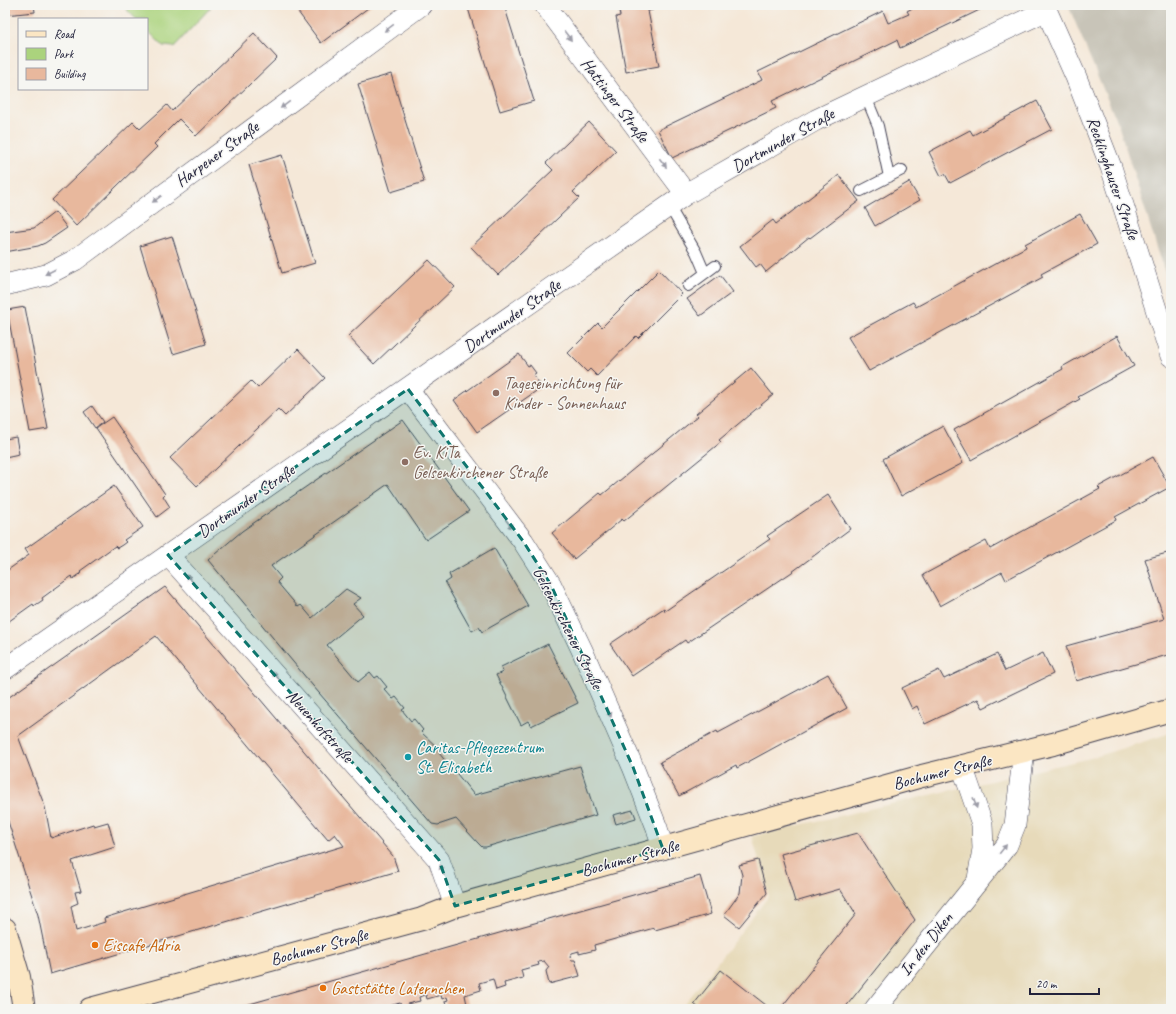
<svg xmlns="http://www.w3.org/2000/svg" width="1176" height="1014" viewBox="0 0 1176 1014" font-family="Caveat,sans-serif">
<rect width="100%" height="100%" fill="#f6f6f2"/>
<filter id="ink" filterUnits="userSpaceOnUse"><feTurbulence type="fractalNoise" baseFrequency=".025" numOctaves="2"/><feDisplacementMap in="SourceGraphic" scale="8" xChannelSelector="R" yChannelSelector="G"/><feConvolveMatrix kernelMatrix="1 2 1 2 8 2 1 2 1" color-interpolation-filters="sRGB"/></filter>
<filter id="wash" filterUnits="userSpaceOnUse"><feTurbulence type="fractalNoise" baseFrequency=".012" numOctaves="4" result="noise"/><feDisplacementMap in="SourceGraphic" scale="16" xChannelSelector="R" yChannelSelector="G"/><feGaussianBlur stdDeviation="0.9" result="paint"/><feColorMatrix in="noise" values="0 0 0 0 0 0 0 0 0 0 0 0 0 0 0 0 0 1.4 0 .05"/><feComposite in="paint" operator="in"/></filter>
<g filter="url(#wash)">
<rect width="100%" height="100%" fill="#f5e8d8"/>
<path fill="#e7daba" d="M1171,733V1009H681L769,896L752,836L1095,757Z"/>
<path fill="#c8c4b8" d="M1068,5H1171V292L1119,127Z"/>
<path fill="#abd37d" stroke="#667a5c" d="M126,5H210V8L174,47L163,46L147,30V19H136L126,9Z"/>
<g id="blocks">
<path fill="#e8b89d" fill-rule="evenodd" d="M5,5H34L35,12L5,15Z
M308,5H372L321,43L298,12Z
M467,5H504L534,101L500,111Z
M618,5H652L653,10L648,11L659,66L626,72L616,17L620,16Z
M918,5H990L900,48L897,40L772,101L776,108L672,158L658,130L762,80L758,72L883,11L888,23L909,14L907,11Z
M254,33L277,58L196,136L179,119L154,144L157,147L76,226L52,200L133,122L140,129L167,105L172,111Z
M391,74L424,182L391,192L358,84Z
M1037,101L1052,129L950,183L945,174L941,176L929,152L970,130L973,135Z
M589,122L616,151L573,192L579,198L498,275L471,247L553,170L546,163Z
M282,155L315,263L282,273L249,165Z
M839,175L859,201L810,238L809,237L766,272L760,264L756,267L740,246L773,220L776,224Z
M909,182L920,200L875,226L865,208Z
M55,212L67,228L45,243L38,246L5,252V232L34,228Z
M1080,214L1097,244L1041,274L1043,277L869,371L848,337L913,302L916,307L1026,247L1025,244Z
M172,236L206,344L173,354L140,246Z
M429,260L455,287L374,364L348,336Z
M659,270L682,294L638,338L636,336L597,376L590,369L587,372L568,353L598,323L602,327Z
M720,275L733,292L700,316L687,299Z
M25,307L48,429L30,432L7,310Z
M1117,336L1134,366L1078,397L1080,399L971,460L954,430L1063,369L1062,367Z
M298,349L325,378L285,416L278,409L197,486L170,458L251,381L258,388Z
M519,354L528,366L530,365L536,373L533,375L542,387L477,432L454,400Z
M751,368L773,395L719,440L721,442L624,521L622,519L574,559L552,533L600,493L602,495L698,416L696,414Z
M92,406L103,422L95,428L84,412Z
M112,417L165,494L163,496L170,507L157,517L96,428Z
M403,420L469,511L426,540L388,484L271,566L281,578L277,582L298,607L301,605L312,618L346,589L361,598L353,604L363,615L327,645L358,682L370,672L375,678L378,676L387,687L384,689L393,699L396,697L405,708L402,710L411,721L414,719L423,730L421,732L441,751L439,753L447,763L450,762L459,772L457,774L474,795L580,766L596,815L486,847H482L478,843L456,819L438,825L432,824L313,686L208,560L242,531Z
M943,426L963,463L901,496L883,459Z
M16,437L19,454L5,457V439Z
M1153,457L1170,487L1115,517L1116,520L1006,580L1002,572L940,606L923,575L986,541L990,549L1100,489L1098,487Z
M114,486L143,527L124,540L126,542L122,545L117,548L115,546L80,571L82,573L77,576L73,579L72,576L42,598L43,600L34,606L33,604L5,624V572L29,555L25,549Z
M828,495L850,529L792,572L687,643L685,640L632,676L610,644L664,608L665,611L770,539L767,536Z
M494,548L528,606L482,632L479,627L472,631L445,583L451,579L449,574Z
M1171,552V654L1076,681L1066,646L1164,619L1145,559Z
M165,587L393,856L398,871L50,974L38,915L5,812V700ZM156,636L328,840L335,834L344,846L104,918L105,922L76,931L71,906L78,903L75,892L81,891L72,861L115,847L108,822L94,826L93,824L51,838L45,807L18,736Z
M548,644L578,703L531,726L528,721L521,725L496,675L503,672L501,667Z
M1043,653L1053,674L983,708L978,699L925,724L917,706L912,709L902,688L939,670L944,679L997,654L1005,671Z
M828,674L847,708L737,768L736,765L679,796L660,762L717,731L718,733Z
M633,810L636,818L616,824L613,815Z
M858,833L915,920L844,1009H780L856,914L840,889L795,902L781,854Z
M758,860L767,893L739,927L724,915L740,893L742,875L739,865Z
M700,876L711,914L655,930L654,928L594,945L595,950L579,954V951L572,953L570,957L571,960H575L580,976L549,984L546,971L549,967L544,961L538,962L539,965L521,970L523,978L504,983L505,987L496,990L493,979L479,983L481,990L465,995L468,1009H447L445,1001L448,1000L447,997L442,999L441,995L427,999L426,995L419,997L420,1001L407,1004L408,1008L404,1009H402L400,1003L378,1009H232Z
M721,970L771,1009H700L694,1004Z"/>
</g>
</g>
<g filter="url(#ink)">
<use href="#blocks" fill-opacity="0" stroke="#424053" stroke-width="1"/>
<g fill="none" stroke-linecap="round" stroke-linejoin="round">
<g stroke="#424053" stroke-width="12">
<path id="lane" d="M866,97L878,126L889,177
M861,191L902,170
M669,206L696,252L705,273
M688,286L715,266"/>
</g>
<g stroke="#424053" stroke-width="22">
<path id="street" d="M545,5L686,194
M1044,5L1076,77L1111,167L1171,356
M5,285L46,275L75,260L421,5
M408,389L523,541L551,585L582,650L633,767L657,828L663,849
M168,555L439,860L455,906
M5,669L686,194L816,120L1047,10
M962,766L982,824L983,849L978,879
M875,1009L1007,845L1015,825L1024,751"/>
</g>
<g stroke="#424053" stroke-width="24">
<path id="secondary" d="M5,929L19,977L24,1009
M90,1009L422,919L455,906L922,776L1053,744L1171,710"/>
</g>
<use href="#lane" stroke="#fff" stroke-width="10"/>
<use href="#street" stroke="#fff" stroke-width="21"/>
<use href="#secondary" stroke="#fbe6c3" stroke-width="22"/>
</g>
<defs><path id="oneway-solid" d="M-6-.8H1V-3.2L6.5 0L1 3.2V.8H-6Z"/></defs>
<g fill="#9c9ca7">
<use href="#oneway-solid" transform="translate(389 28) rotate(144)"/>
<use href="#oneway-solid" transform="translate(568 36) rotate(53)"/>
<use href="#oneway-solid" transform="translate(285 105) rotate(144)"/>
<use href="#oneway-solid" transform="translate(663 163) rotate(53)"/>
<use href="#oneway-solid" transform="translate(157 199) rotate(144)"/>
<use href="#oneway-solid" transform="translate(50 272) rotate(153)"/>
<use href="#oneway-solid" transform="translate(431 420) rotate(53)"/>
<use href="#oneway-solid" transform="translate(509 524) rotate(53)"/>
<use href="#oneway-solid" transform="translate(190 579) rotate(-132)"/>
<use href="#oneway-solid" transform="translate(276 676) rotate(-132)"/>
<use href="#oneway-solid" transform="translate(609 712) rotate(67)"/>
<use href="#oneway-solid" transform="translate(975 803) rotate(71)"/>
<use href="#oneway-solid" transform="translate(1003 849) rotate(-51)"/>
<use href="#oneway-solid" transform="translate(442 870) rotate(-110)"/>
</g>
</g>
<path fill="#0f766e" fill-opacity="0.2" stroke="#0f766e" stroke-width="3" stroke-dasharray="8 5" stroke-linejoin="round" d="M408,389L523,541L551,585L633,767L663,849L455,906L439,860L168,555Z"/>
<g fill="#8d6e63" stroke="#f6f6f2" stroke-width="1.5">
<circle cx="496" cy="393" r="4"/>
<circle cx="405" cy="462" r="4"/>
</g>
<circle fill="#0f9aa8" stroke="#f6f6f2" stroke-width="1.5" cx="408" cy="757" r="4"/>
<g fill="#e8710a" stroke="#f6f6f2" stroke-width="1.5">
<circle cx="95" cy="945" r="4"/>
<circle cx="323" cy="988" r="4"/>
</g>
<g text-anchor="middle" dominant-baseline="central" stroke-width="3" stroke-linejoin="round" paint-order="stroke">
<g font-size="17" fill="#22223b" stroke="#f6f6f2">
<text transform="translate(615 100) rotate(53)">Hattinger Straße</text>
<text transform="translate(783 140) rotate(-29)">Dortmunder Straße</text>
<text transform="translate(217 154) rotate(-36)">Harpener Straße</text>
<text transform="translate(1113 178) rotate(71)">Recklinghauser Straße</text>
<text transform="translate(512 316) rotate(-35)">Dortmunder Straße</text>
<text transform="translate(246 501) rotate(-35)">Dortmunder Straße</text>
<text transform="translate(568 628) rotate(63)">Gelsenkirchener Straße</text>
<text transform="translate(320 726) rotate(48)">Neuenhofstraße</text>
<text transform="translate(942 772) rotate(-14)">Bochumer Straße</text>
<text transform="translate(630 858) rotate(-15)">Bochumer Straße</text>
<text transform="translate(926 944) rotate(-52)">In den Diken</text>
<text transform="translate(319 947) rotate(-15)">Bochumer Straße</text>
</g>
<g font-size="17" fill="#785e54" stroke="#f6f6f2" text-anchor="start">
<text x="504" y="383">Tageseinrichtung für<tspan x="504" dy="20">Kinder - Sonnenhaus</tspan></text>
<text x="413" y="452">Ev. KiTa<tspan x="413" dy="20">Gelsenkirchener Straße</tspan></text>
</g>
<g font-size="17" fill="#0d838f" stroke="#f6f6f2" text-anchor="start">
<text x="416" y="747">Caritas-Pflegezentrum<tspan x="416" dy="20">St. Elisabeth</tspan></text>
</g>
<g font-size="17" fill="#c56008" stroke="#f6f6f2" text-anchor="start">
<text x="103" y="945">Eiscafe Adria</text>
<text x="331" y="988">Gaststätte Laternchen</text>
</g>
</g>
<rect width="1176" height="1014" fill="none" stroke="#f6f6f2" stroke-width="20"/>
<rect x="18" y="18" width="130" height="72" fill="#f6f6f2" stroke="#a1a1a9"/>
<rect x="26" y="31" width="20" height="6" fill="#fbe6c3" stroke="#a1a1a9"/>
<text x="54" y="38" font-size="12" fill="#22223b">Road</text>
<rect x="26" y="48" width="20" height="12" fill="#abd37d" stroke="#a1a1a9"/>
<text x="54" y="58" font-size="12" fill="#22223b">Park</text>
<rect x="26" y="68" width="20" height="12" fill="#e8b89d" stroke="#a1a1a9"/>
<text x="54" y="78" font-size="12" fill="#22223b">Building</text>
<path d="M1030 988v6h69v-6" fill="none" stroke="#22223b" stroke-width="2"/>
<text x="1036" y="988" font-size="12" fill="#22223b" stroke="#f6f6f2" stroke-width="3" paint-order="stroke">20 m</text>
</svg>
